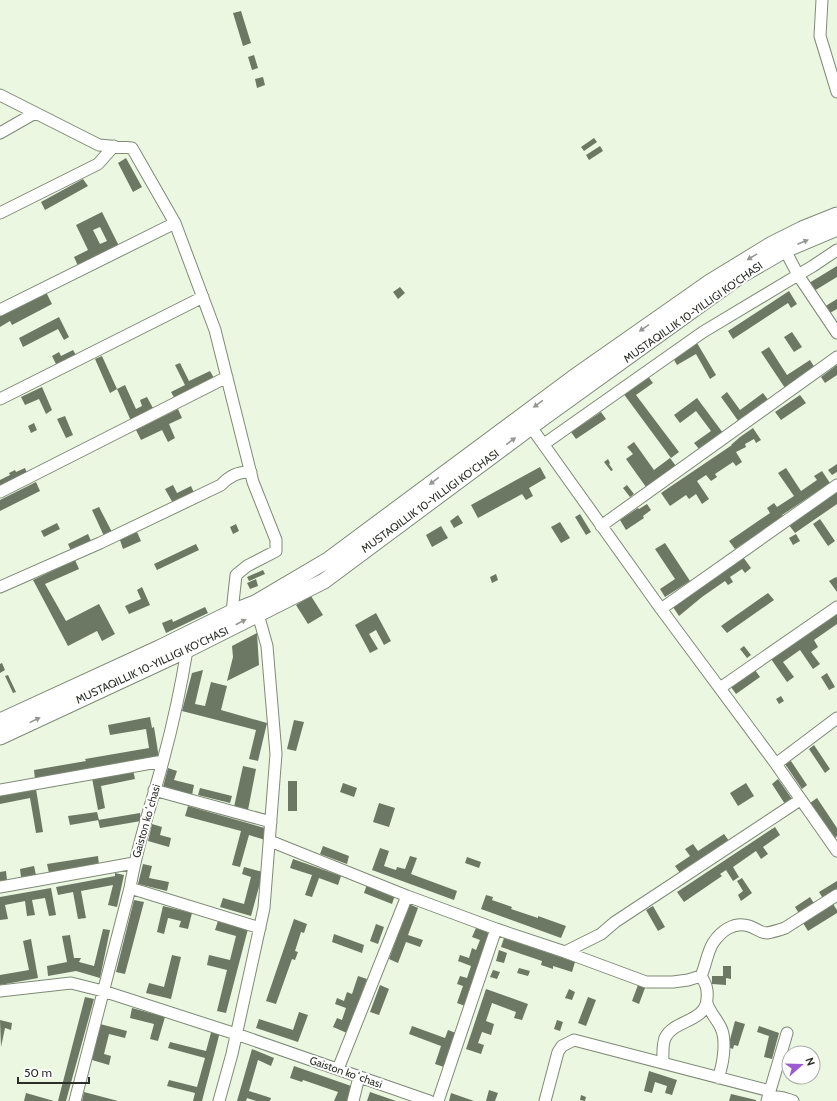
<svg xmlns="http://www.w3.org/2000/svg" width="837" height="1101" viewBox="0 0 837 1101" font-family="Cabin,sans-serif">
<rect width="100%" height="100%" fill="#ebf7e0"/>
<path fill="#6d7864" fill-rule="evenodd" d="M241,11L251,43L243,46L233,13Z
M254,55L258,68L252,70L248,57Z
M263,77L265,85L257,88L255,79Z
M594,138L597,142L584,151L581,147Z
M600,146L603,151L589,160L586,155Z
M126,158L142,187L133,192L118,163Z
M83,179L88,186L45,210L41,202Z
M102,212L119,246L78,266L74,257L88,250L76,225ZM100,227L107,241L100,244L93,230Z
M837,266V277L814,291L809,283Z
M400,287L405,293L398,299L393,292Z
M789,291L797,304L791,308L788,303L733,339L728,331Z
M46,292L52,304L12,325L10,321L0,327V316Z
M837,299V309L828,314L824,307Z
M59,317L69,337L64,340L58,329L23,347L19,338Z
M792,332L802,347L794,352L784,337Z
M697,343L716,375L710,379L696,354L677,365L673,358Z
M769,347L787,375L810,360L815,368L785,388L761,352Z
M73,350L78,358L58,368L52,356L59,352L61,356Z
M102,356L117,389L125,385L136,409L142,406L140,400L147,397L154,410L131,421L117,389L110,393L95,359Z
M180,363L189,381L210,371L214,378L175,399L171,392L185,385L175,365Z
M837,365V375L825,383L821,377Z
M647,375L653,383L636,395L679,452L671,458L623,393Z
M42,387L52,410L46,414L39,399L25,405L21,397Z
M727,392L740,410L763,393L769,401L739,422L721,397Z
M800,395L806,403L781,420L775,412Z
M697,398L723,433L700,450L694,443L711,431L696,411L680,423L674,415Z
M178,409L182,418L169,424L175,438L168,442L162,430L141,440L136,430Z
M601,412L606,419L576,439L571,432Z
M65,416L73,435L66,438L57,419Z
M34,423L37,430L31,433L28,426Z
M753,428L761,440L756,443L754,439L745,444L746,447L736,452L742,462L736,466L733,462L715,474L717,477L711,481L706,475L697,481L709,499L702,504L696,494L689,499L686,495L670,506L661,493L732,445H731L740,437Z
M634,442L654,470L670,458L676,466L646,487L626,459L633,454L627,447Z
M608,459L610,463L609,464L613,470L611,471L604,462Z
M837,464V472L832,475L828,470Z
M540,467L546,478L529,488L533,496L526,500L522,494L478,518L471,505Z
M25,468L27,473L0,487V480L10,475L9,473L15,470L16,472Z
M786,468L801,491L817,480L814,476L822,471L830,483L782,515L784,517L735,549L729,541L770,513L767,508L774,503L777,507L794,496L778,473Z
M36,482L40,491L0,511V500Z
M173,485L177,493L191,486L195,495L174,505L165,489Z
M627,485L634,494L630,497L623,488Z
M837,490V504L795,533L789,525Z
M647,504L651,510L643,516L644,518L626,530L620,520L638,508L639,509Z
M99,507L112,532L104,536L92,510Z
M580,514L591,532L586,535L575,517Z
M458,515L463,523L454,528L450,521Z
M820,519L835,541L828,546L813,524Z
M560,522L570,538L561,543L551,527Z
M57,523L60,529L44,537L41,531Z
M236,524L239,531L233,534L230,527Z
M441,526L448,538L432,547L426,535Z
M137,532L141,541L123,549L120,540Z
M88,534L92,543L72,553L68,544Z
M796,534L800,541L793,545L789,538Z
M665,543L690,581L665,597L660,589L675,579L655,549Z
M196,544L199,550L157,570L154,564Z
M743,557L751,568L745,573L742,569L730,577L733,582L728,585L725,581L702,597L679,616L673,607Z
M75,560L79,569L45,584L66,621L99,604L115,634L102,641L97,631L68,646L33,580Z
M263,570L265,574L249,581L247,577Z
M496,574L498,580L492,583L490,577Z
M836,577L837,578V592L829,581Z
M256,579L258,586L250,589L247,583Z
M142,587L150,605L129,614L125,606L141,599L137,590Z
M768,593L774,600L727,633L721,626Z
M311,596L323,615L308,624L296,605Z
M205,607L208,613L166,633L162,623L172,619L173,622Z
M837,612V624L814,640L818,647L811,652L820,664L813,669L800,650L783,662L794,677L787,682L771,659Z
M376,613L391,641L384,645L376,630L369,634L378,649L370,653L355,625Z
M257,633L259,665L227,681L233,657L232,646Z
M744,646L751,655L747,658L740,649Z
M2,663L5,670L0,673V664Z
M203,670L195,704L205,706L211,682L227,686L221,710L267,723L258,761L249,759L256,730L182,711L192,673Z
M755,670L760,677L736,694L731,687Z
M827,673L835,687L829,690L821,677Z
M8,675L16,692L13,693L5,676Z
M781,696L784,701L779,704L776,699Z
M150,717L152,728L154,727L159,758L35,779L34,770L86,761L85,759L149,748L146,729L110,735L108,725Z
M294,720L304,722L296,751L287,749Z
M814,745L830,769L825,773L809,749Z
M791,761L807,785L802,789L785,764Z
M243,766L256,769L248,810L234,807Z
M168,768L177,771L174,780L194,785L192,795L163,787Z
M133,770L135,779L101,786L105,808L98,810L92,778Z
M778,779L792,799L785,804L772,784Z
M288,781H297V811H288Z
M343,783L357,788L354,797L340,792Z
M746,783L754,796L738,806L730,793Z
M200,788L232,796L230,803L198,795Z
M36,789L43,832L36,833L30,798L0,804V794Z
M817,798L837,828V836L834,839L810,803Z
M379,803L395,808L389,827L373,822Z
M188,806L268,829L265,840L249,835L240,867L232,865L241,831L185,816Z
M97,812L99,820L70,825L68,816Z
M140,813L141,821L100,828L98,820Z
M152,824L162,827L160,835L171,838L169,847L148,841Z
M775,827L780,835L763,847L768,854L761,859L756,851L733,867L739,877L733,881L726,870L720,874L722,876L684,902L677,892Z
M724,834L729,841L680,873L675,866L690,856L685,849L693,844L698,851Z
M323,846L349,856L347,864L320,854Z
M380,848L389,851L384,866L396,870L397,867L405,869L410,856L417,858L411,874L457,891L454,900L372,870Z
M98,856L99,865L49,873L47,864Z
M467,857L481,862L479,868L465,863Z
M293,859L341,876L338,885L319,878L312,897L305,895L312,875L290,868Z
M143,864L152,866L149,878L169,882L167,891L138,884Z
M34,866L36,875L21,877L20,869Z
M244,867L263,872L251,916L220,907L223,898L244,904L251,877L242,874Z
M6,871L7,880L0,881V872Z
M115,873L124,875L117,907L108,905L113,885L81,891L86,918L78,919L73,892L58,895L56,887L115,876Z
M742,878L752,893L741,901L738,895L743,891L737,881Z
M837,881V892L824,900L819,892Z
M367,884L395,895L392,904L364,893Z
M51,888L56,915L49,916L45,898L32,900L35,915L27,916L25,901L5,905L8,919L0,920V897Z
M486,895L493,897L492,900L512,907L511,909L538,918V916L566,926L561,938L481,909Z
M810,897L815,905L800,915L795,907Z
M134,900L144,902L125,974L116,972Z
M409,904L418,908L408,935L423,940L420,947L406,942L398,963L389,959Z
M833,904L837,910V913L808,931L803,923Z
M163,906L192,913L188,929L179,927L181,921L168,918L164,934L157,932Z
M653,906L665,927L658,931L646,910Z
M294,919L307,924L304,933L301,932L295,951L298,952L295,960L292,959L276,1004L266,1001Z
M218,921L248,929L226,1013L217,1011L227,970L207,965L209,955L230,960L236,936L215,930Z
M376,924L384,927L378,944L370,941Z
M476,928L492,934L465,1006L457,1003L463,986L457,984L460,976L467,978L471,966L458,961L460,955L469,958L472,948L476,950L480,940L472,937Z
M103,929L110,930L100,978L76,971L48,976L47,966L67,962L62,936L70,935L74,958H81L79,962L94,966Z
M334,934L364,945L362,953L332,942Z
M504,938L575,962L572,972L553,966V969L541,965L542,961L501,947Z
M31,939L38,978L0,985V975L29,970L23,941Z
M499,950L507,953L504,963L496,961Z
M172,955L181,957L171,999L146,993L149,983L164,987Z
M723,966H731V979L726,978V985L712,984V976H723Z
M519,968L530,971L528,976L517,973Z
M493,970L500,972L497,979L490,977Z
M358,976L367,979L347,1033L333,1027L337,1018L342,1020L346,1008L335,1004L337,998L344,1001L347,992L352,994Z
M380,985L389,989L379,1015L370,1012Z
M638,985L645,988L639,1004L632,1001Z
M486,989L528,1004L522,1020L514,1018L516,1012L492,1003L486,1021L494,1024L491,1035L482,1032L478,1043L484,1045L481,1054L466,1049Z
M569,989L575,992L572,1000L565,998Z
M85,997L94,999L66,1101H58Z
M588,997L596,1000L586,1026L578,1023Z
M132,1008L165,1017L158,1041L150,1039L154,1024L130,1018Z
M299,1012L308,1015L298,1042L256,1028L259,1019L293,1030Z
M0,1020L12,1023L11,1030L5,1028L1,1047Z
M557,1020L563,1022L560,1031L554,1029Z
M735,1021L745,1024L738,1046L734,1045L733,1049L728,1047Z
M100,1024L127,1031L125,1038L109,1034L104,1054L111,1056L109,1065L92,1060Z
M412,1026L445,1038L448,1030L456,1033L444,1067L435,1064L441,1046L409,1034Z
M759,1026L779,1033L772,1059L764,1057L769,1036L757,1032Z
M212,1029L220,1032L202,1101H193L195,1093L167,1086L169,1080L197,1087L205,1058L168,1048L170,1042L206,1051Z
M252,1049L274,1058L271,1066L258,1060L249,1091L271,1098L270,1101H256L247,1098L246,1101H237Z
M294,1066L354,1087L350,1101H334L338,1092L303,1080L302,1082L290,1078Z
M649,1071L677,1080L672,1095L665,1093L667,1086L655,1082L652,1093L644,1091Z
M489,1090L498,1093L495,1101H486Z
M84,1092L118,1101H82Z
M370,1092L396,1101H367Z
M26,1093L54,1101H24Z
M451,1093L474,1101H449Z
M731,1094L756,1100V1101H729Z
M581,1095L586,1097L585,1101L580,1100Z"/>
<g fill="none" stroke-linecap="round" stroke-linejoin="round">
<g stroke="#7f8a76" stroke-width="13">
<path id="street" d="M822,0L820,36L837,92
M0,95L99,145L132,148L175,223L215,330L253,482L276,540V551L247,566L236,575L232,612
M0,133L35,113
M0,213L98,164L114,146
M785,250L798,275L837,333
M0,310L175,223
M0,399L203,297
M531,427L661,609
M544,444L703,332L813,266L837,250
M837,485L661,609L776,764L837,851
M0,492L227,377
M601,526L837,357
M0,587L100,543L221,485C229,476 238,471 251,472
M720,688L837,607
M776,764L837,718
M0,790L163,761
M154,790L271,822
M270,841L407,896
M0,887L134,863
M130,888L260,928
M565,952L601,934L615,922L800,800
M0,991L71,983L103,991L236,1034L429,1101
M707,1003C710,1013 717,1019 721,1028C727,1041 723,1065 718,1078
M663,1063C663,1055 662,1046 665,1038C673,1020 706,1022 707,999C708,989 706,984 701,976
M338,1069L407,896L496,929L565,952L646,982H673L688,980L701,976C706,965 707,953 713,943C721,931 734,921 749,926C756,928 760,933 767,933C773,932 779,930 785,928L837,895
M75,1101L130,888C137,844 152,803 163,761C173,724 181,687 187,650
M219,1101L232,1054L264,908L276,754L267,646L256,607
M353,1101L359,1077
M438,1101L496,929
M545,1101L558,1052L562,1046L574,1040L770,1091
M767,1101L787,1033
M769,1101C777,1094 784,1098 793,1101"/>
</g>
<g stroke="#7f8a76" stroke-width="17">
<path id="secondary" d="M0,721L159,648L232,612L255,603L328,560L573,378L710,282L772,244L802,229L837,215
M0,737L187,650L324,581L543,418L740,276L785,250L837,228"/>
</g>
<use href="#street" stroke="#fff" stroke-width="11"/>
<use href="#secondary" stroke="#fff" stroke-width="15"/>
</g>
<defs><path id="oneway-solid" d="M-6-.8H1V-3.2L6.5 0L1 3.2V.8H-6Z"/></defs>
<g fill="#959793">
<use href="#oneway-solid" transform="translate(803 242) rotate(-23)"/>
<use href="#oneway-solid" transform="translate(752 257) rotate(149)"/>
<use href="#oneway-solid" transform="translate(644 328) rotate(145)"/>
<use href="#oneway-solid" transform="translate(538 404) rotate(144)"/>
<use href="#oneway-solid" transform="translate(511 441) rotate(-36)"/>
<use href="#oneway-solid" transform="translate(434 481) rotate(143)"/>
<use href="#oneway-solid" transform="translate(241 622) rotate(-27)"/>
<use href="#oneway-solid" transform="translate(35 720) rotate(-26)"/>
</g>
<g text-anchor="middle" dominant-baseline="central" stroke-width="4" stroke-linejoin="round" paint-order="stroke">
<g font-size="11" fill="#2b2f27" stroke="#fff">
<text transform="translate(693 312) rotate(-35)">MUSTAQILLIK 10-YILLIGI KO'CHASI</text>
<text transform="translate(430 501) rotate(-36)">MUSTAQILLIK 10-YILLIGI KO'CHASI</text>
<text transform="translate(152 665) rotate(-25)">MUSTAQILLIK 10-YILLIGI KO'CHASI</text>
<text transform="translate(146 821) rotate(-74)">Gaiston koʻchasi</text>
<text transform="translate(346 1072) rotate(19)">Gaiston koʻchasi</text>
</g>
</g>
<g transform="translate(801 1065) rotate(70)"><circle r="19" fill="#ffffff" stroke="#aaaca9"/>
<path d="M0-3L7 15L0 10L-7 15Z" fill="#9d5bd0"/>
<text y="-6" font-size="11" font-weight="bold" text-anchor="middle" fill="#2b2f27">N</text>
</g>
<path d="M18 1077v6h71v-6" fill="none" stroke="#2b2f27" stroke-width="2"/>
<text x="24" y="1077" font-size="12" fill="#2b2f27" stroke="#ffffff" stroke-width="3" paint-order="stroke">50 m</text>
</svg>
